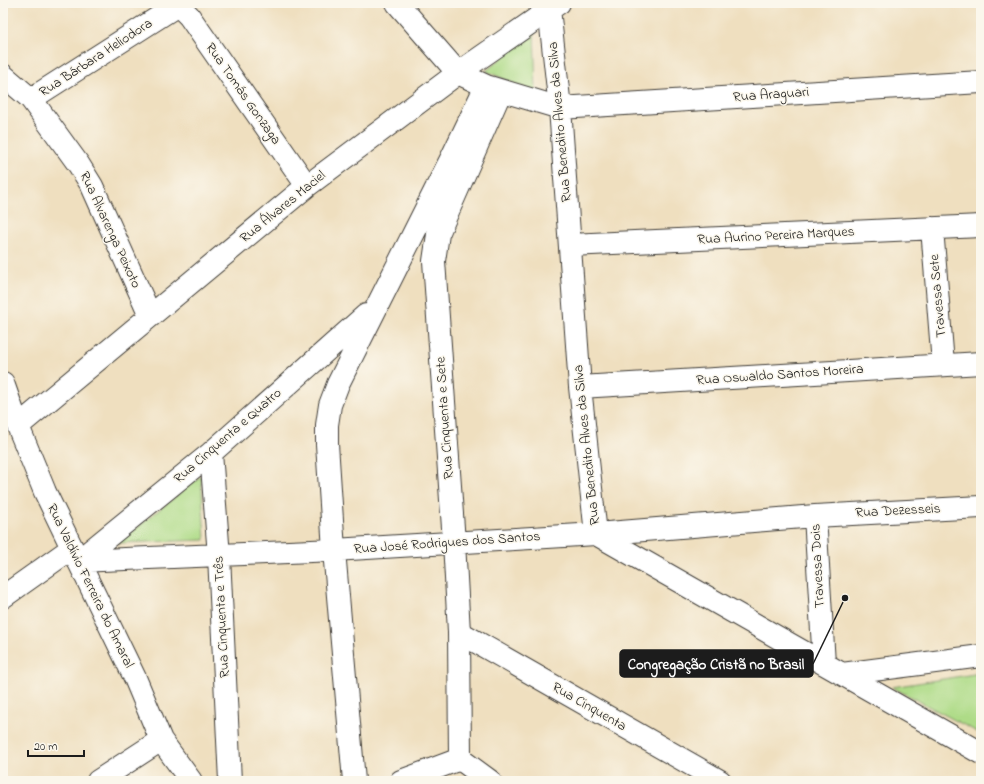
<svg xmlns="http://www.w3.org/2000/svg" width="984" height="784" viewBox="0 0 984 784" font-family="'Indie Flower',sans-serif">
<rect width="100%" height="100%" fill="#fbf7ec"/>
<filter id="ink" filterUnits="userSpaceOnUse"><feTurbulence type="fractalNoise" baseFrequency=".025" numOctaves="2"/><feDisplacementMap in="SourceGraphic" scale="8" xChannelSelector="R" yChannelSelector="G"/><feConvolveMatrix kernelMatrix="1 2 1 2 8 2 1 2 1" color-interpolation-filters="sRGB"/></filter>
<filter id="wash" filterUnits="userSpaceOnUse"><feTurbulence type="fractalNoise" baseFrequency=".012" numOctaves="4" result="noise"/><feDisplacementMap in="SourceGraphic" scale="16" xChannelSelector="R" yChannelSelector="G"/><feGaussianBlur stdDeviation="0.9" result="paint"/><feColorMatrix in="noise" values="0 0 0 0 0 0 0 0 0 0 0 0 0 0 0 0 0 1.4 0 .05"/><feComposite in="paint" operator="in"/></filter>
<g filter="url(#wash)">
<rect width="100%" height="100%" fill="#efdfbf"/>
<path fill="#aedb87" stroke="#657c52" d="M534,31L536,93L486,71Z
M201,476L205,540L118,543Z
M981,673V734L892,687Z"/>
</g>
<g filter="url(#ink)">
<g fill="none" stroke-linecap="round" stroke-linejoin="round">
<g stroke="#3c3934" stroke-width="24">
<path id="street" d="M176,3L189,16L307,186
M397,3L458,73L486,86L560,108L981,82
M547,3L549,9L560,108L580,387L596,534L981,753
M3,75L31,99L79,165L92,186L150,315
M31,99L181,3
M932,228L943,364
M570,245L981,226
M3,383L18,426L45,492L135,678L161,740L191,781
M580,387L981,363
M18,426L307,186L458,73L559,3
M211,453L219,556L230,781
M815,516L824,664
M78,561L334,550L596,534L815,516L981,507
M78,561L211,453L366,315
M3,597L72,548
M459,632L720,781
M842,674L981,656
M460,759L459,632L454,542L434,261L438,234L501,91
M460,759L490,781
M98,781L161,740
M354,781L334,550L327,444V425L330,405L338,384L452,157L486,86
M401,781L460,759"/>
</g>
<use href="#street" stroke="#fff" stroke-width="22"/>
</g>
</g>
<g text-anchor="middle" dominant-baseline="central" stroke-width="3" stroke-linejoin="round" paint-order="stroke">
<g font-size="14" fill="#1c1c1c" stroke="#fbf7ec">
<text transform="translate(96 58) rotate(-33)">Rua Bárbara Heliodora</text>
<text transform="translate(243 94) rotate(55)">Rua Tomás Gonzaga</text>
<text transform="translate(771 95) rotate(-4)">Rua Araguari</text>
<text transform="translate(560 122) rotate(-95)">Rua Benedito Alves da Silva</text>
<text transform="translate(283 207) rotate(-39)">Rua Álvares Maciel</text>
<text transform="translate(110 230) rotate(65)">Rua Alvarenga Peixoto</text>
<text transform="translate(776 236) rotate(-3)">Rua Aurino Pereira Marques</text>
<text transform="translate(938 296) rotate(-95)">Travessa Sete</text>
<text transform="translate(780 375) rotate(-4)">Rua Oswaldo Santos Moreira</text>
<text transform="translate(445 418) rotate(-94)">Rua Cinquenta e Sete</text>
<text transform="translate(228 436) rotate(-41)">Rua Cinquenta e Quatro</text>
<text transform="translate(587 445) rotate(-96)">Rua Benedito Alves da Silva</text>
<text transform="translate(898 511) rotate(-3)">Rua Dezesseis</text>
<text transform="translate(447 543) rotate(-4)">Rua José Rodrigues dos Santos</text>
<text transform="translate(818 566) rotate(-93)">Travessa Dois</text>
<text transform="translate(90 586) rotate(64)">Rua Valdívio Ferreira do Amaral</text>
<text transform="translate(222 617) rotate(-93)">Rua Cinquenta e Três</text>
<text transform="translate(589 707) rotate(30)">Rua Cinquenta</text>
</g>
</g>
<path fill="none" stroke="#1c1c1c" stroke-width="1.5" d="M845 598L813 664"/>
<circle fill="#1c1c1c" stroke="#fbf7ec" stroke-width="1.5" cx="845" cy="598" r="4"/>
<rect fill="#1c1c1c" stroke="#1c1c1c" stroke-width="1.5" x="620" y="650" width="193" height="27" rx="4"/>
<g font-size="15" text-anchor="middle" font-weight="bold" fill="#fff">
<text x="716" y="669">Congregação Cristã no Brasil</text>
</g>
<rect width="984" height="784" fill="none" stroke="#fbf7ec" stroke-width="16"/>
<path d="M28 750v6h56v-6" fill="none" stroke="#1c1c1c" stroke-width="2"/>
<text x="34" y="750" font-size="12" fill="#1c1c1c" stroke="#fbf7ec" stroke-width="3" paint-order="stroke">20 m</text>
</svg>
